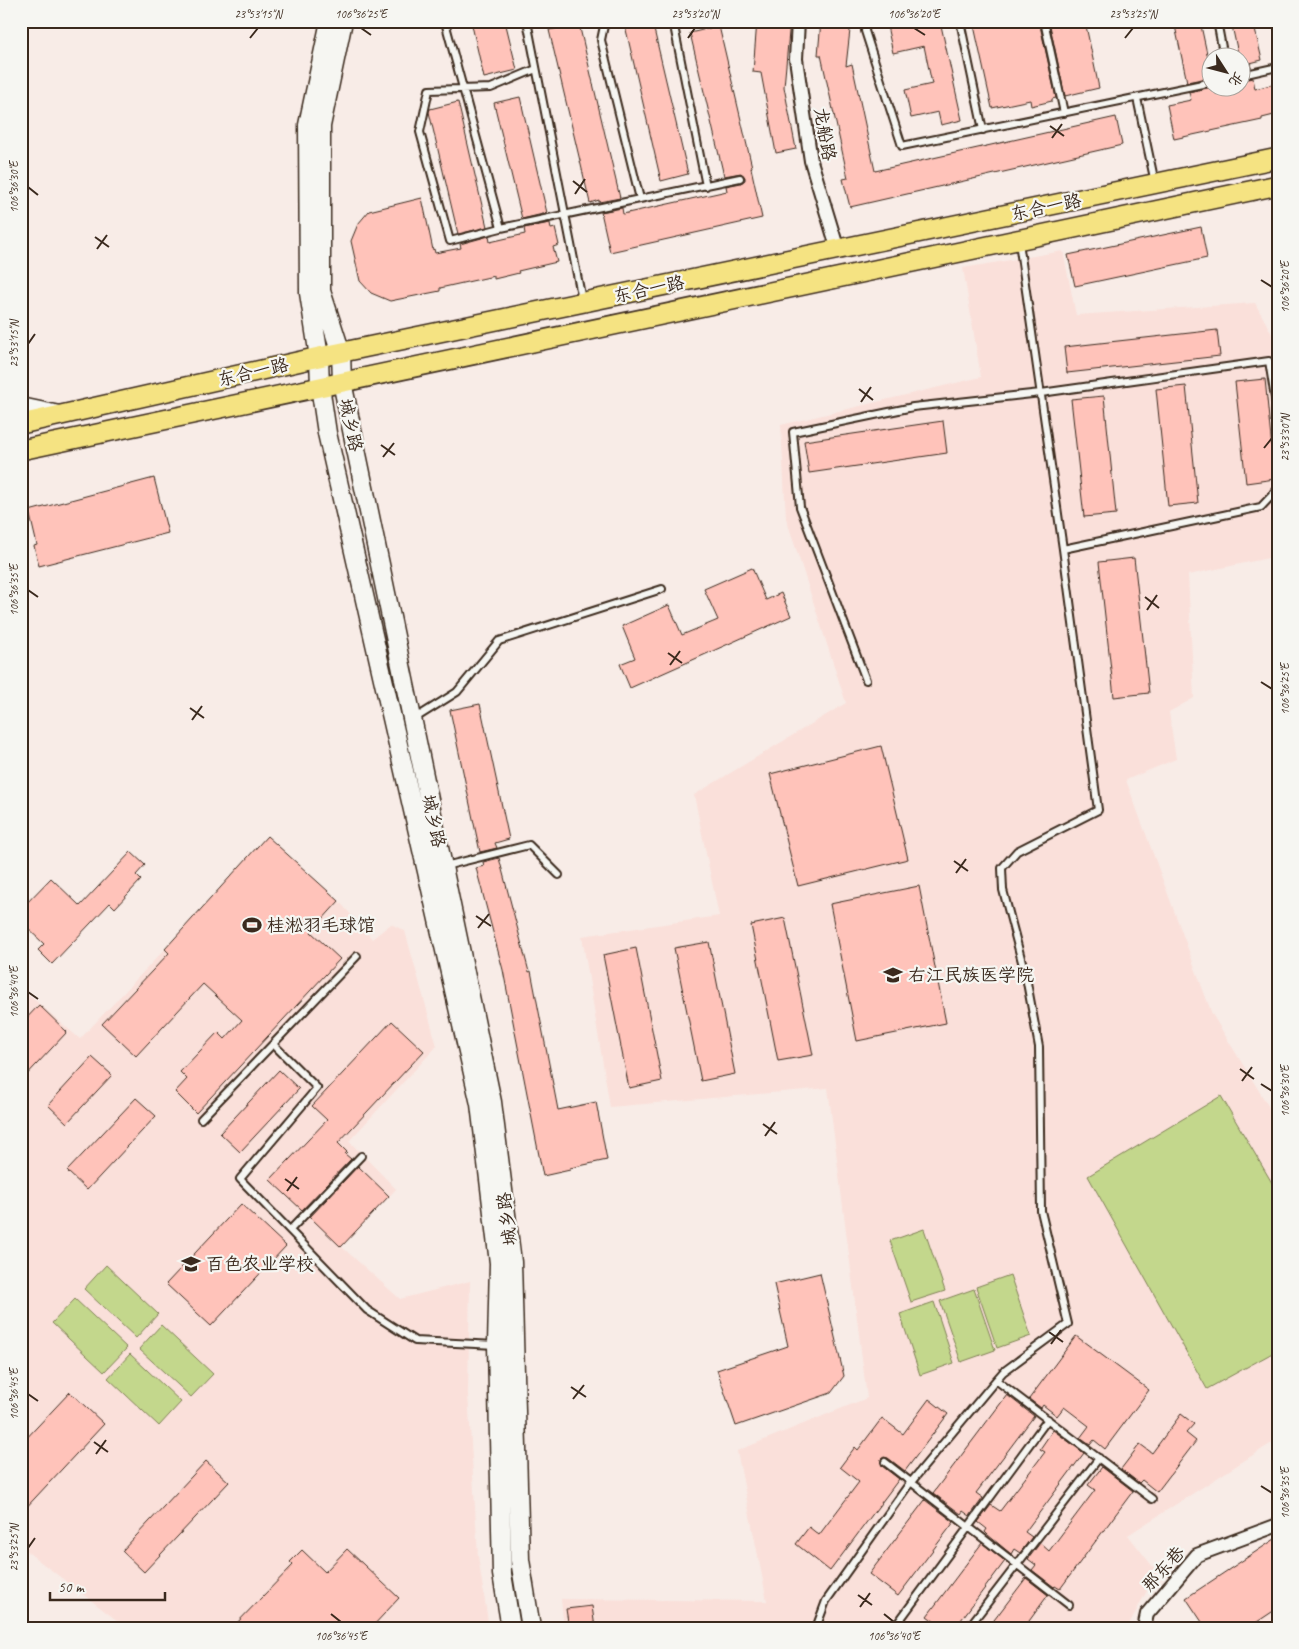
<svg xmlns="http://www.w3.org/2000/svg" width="1299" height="1649" viewBox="0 0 1299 1649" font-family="Caveat,'LXGW WenKai TC',sans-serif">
<rect width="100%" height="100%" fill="#f8ece7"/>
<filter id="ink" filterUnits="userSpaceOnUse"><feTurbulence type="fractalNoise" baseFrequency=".02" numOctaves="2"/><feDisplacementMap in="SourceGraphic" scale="10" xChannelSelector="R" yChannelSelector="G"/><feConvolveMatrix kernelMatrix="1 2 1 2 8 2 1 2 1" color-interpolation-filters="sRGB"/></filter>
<g filter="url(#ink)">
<path fill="#fae0da" d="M1063,251L1076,315L1255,303L1278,345V556L1188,575L1194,698L1169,712L1176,759L1126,780L1212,1014L1278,1122V1439L1128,1535L1157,1572L1127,1628H564L561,1599L767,1601L737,1451L867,1398L828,1088L610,1107L582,936L719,916L694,795L846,703L786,518L781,425L981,377L963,268Z
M339,901L372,939L391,924L405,931L437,1046L349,1141L396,1189L342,1247L400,1299L470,1281L468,1394L478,1556L489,1628H127L21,1547V1004L29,995L80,1039L165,949L236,1014Z
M1278,1608V1628H1247L1272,1612Z"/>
<path fill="#c3d78c" stroke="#7f8055" d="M1221,1096L1278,1193V1350L1207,1389L1088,1176Z
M924,1229L945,1291L911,1302L890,1241Z
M106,1265L158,1314L136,1338L84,1289Z
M1010,1275L1031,1336L997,1348L976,1287Z
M974,1289L995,1350L961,1362L940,1301Z
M75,1299L127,1348L104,1372L52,1323Z
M934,1302L954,1363L920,1375L900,1314Z
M161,1325L213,1374L191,1397L139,1349Z
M130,1354L181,1402L159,1426L108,1378Z"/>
<path fill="#ffc3ba" stroke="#3b2a1e" d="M471,21H505L517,70L484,78Z
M624,21H652L688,174L661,181Z
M757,21H790L784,87L796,149L776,153L761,73L753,72Z
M821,21H851L846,66L852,64L875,171L1116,117L1122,145L850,207L843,179L848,178L821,55H818Z
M906,21H940L962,120L941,125L938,112L911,118L905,90L932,84L924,46L893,53L887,26Z
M973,21H1039L1056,98L1052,99V101L1031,106L1030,100L992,108Z
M1049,21H1085L1099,88L1065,96Z
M1174,21H1200L1212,77L1187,82Z
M1231,21H1253L1262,60L1250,63L1251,68L1242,70V58H1239Z
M579,24L620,198L599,202V200L590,203L549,30Z
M719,26L752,167L751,168L762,218L610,252L601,212L622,208L623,214L727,191L726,186L741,183L745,180V177L741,173L724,176L690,33Z
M1253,78L1255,89L1278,83V114L1262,118V120L1174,139L1167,105L1191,100L1189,92L1212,87L1215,88L1216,94L1242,88V80Z
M520,97L547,213L522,219L494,103Z
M458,102L487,227L458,234L429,112L430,109Z
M422,198L433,250L434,249L435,253L461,248L460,244L489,236L490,242L525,234L524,228L550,223L551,229L555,228L559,245L553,247L557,262L518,271L519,273L494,279V276L440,288V291L390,301L371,293L360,281L351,241L358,224L369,211Z
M1201,227L1207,258L1075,286L1068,255Z
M1217,330L1220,356L1067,373L1064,347Z
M1265,379L1275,479L1246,483L1235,382Z
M1186,386L1198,503L1168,506L1156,389Z
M1104,396L1116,514L1084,517L1071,399Z
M943,421L947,453L809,473L804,441Z
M154,478L168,533L39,566L34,546L37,545L29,511Z
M1134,558L1149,693L1114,697L1099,562Z
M752,568L766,600L781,593L791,616L630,688L620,664L635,658L622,626L669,605L682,635L718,620L704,589Z
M480,704L509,839L495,843L497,848L480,852L450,710Z
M881,746L908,859L798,886L770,774Z
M267,836L339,901L311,932L340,959L196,1113L175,1092L187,1079L180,1072L218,1032L225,1039L242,1020L203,984L136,1056L102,1024L169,953L165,949Z
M131,852L145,865L136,875L141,880L115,908L110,903L52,964L38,950L44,944L21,922V909L51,878L80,906Z
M499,858L529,972L531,971L558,1110L596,1102L607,1160L570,1168V1170L543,1176L503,970L476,868L484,866L483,862Z
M919,886L946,1023L857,1041L830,904Z
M785,918L813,1055L778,1061L751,925Z
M709,942L735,1074L701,1081L674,948Z
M636,948L662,1081L629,1088L603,955Z
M39,1005L67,1032L21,1081V1024Z
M392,1021L424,1051L338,1143L347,1152L345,1154L351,1159L302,1210L270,1180L327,1120L312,1106Z
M92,1057L112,1075L67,1123L48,1105Z
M279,1070L299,1089L240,1152L220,1133Z
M136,1098L156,1116L87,1190L67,1171Z
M358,1166L389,1196L341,1247L310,1217Z
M241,1204L286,1246L211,1326L166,1284Z
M820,1273L844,1376L831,1393L736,1426L717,1370L788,1346L774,1284Z
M1076,1336L1149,1390L1105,1449L1094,1440L1090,1445L1080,1438L1089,1426L1064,1407L1057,1416L1043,1405L1041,1408L1029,1399Z
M70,1392L104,1424L21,1513V1444Z
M1007,1395L1034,1416L976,1493L983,1498L970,1516L963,1511L961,1514L933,1493Z
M929,1399L948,1414L905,1471L888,1458L884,1457L881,1459L882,1466L899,1479L830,1571L796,1544L809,1527L819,1535L859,1482L840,1467L855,1447L858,1450L882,1418L903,1434Z
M1181,1414L1194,1424L1186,1433L1196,1441L1157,1492L1142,1480L1139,1483L1121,1469L1140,1444L1152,1453Z
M1053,1430L1084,1453L1025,1532L1032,1537L1020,1553L1014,1549L1011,1554L988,1535L985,1532L987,1529L978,1522L991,1505L1000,1511L1045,1452L1040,1449Z
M206,1461L229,1482L144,1572L122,1551Z
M1102,1467L1133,1491L1060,1589L1055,1586L1054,1587L1032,1570L1036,1565L1028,1559L1040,1543L1049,1551L1095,1490L1088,1485Z
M925,1500L954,1522L898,1596L869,1574Z
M1278,1537V1608L1248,1628H1206L1186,1598Z
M982,1543L1005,1561L955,1628H943L927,1616Z
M347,1549L399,1598L371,1628H232L293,1565L290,1562L302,1550L325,1572Z
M1026,1578L1048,1595L1024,1628H988Z
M592,1606L595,1628H569L566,1609Z"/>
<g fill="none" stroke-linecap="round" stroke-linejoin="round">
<g stroke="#3b2a1e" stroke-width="10">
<path id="service" d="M527,21L582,300
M605,21L601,40L640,199
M673,21L706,186
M866,21L865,31L902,146L1212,82
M960,21L983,130
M1044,21L1064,113
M1217,21L1224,58
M1277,21L1278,27
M445,22L501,228
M536,69L491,88L429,90L420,132L450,241L501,228L740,178
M1242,75L1278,67
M1137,98L1155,183
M1019,242L1063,549L1261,507L1278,489
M866,680L800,507L793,432L913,407L1041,393L1269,361L1278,417
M414,719L457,692L499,641L662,589
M445,866L529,845L559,875
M357,956L273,1044L317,1088L240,1179L367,1310L415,1341L496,1345
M201,1119L273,1044
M290,1230L361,1156
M996,1380L1152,1499
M885,1462L1069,1605
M897,1624L1048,1419
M816,1628L826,1601L907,1487L996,1380L1003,1372L1068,1324L1041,1211L1039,1047L1026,977L1003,890L1002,868L1017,851L1098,810L1063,549
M968,1628L1099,1458"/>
</g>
<g stroke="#3b2a1e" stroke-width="16">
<path id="minor" d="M798,21L796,59L811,161L838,250
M1144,1628L1147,1614L1197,1555L1278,1525"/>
</g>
<g stroke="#3b2a1e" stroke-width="21">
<path id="secondary" d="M330,21L308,125L309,293L319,357L320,386L327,433L480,1104L499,1263L497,1345L502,1574L511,1628
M343,21L321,126V291L341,353L342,382L492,1102L512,1262L520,1560L531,1628
M21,407L59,415"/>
</g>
<g stroke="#3b2a1e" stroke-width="22">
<path id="primary" d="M21,424L319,357L1278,158
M21,450L1278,185"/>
</g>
<use href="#service" stroke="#f6f6f2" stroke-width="6"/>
<use href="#minor" stroke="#f6f6f2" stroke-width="12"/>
<use href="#secondary" stroke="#f6f6f2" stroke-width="18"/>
<use href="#primary" stroke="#f5e382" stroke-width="19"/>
</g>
</g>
<path fill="none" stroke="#3b2a1e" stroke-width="2" d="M361,28L371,35M914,28L925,35M250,38L258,28M688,38L695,28M1125,38L1133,28M1050,126L1064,136M1052,138L1062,124M573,181L587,192M28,187L38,195M575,194L585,179M95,237L109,247M97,249L107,235M1261,280L1272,287M28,344L35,334M859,389L873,400M861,402L871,387M381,445L395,455M1264,448L1272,438M383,457L394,443M28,590L38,597M1145,597L1159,608M1147,610L1157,595M668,653L682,663M670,665L680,651M1261,682L1272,689M190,708L204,718M192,720L202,706M954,861L968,871M956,873L966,859M476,916L491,926M478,928L489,914M28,992L38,999M1240,1069L1254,1079M1242,1081L1252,1067M1261,1084L1272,1091M763,1124L777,1134M765,1136L775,1122M285,1179L299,1189M287,1191L297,1177M1049,1332L1063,1342M1051,1344L1061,1330M571,1387L586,1397M28,1394L38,1401M573,1399L584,1385M94,1442L108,1452M96,1454L106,1440M1261,1486L1272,1493M28,1548L35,1538M858,1595L872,1605M860,1607L870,1593M331,1614L341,1622M884,1614L894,1622"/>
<defs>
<g id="stadium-bare" transform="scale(1.5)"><path d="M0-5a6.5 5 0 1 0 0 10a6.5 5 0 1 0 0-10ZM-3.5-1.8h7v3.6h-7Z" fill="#3b2a1e" stroke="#f6f6f2" stroke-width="2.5" paint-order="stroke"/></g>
<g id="university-bare" transform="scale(1.5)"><path d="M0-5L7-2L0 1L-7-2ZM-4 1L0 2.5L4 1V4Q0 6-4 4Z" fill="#3b2a1e" stroke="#f6f6f2" stroke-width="2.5" paint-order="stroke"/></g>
<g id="school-bare" transform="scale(1.5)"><path d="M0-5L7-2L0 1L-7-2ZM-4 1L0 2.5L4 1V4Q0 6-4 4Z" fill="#3b2a1e" stroke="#f6f6f2" stroke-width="2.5" paint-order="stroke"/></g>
</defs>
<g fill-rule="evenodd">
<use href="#stadium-bare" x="252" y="925"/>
<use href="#university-bare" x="893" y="975"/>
<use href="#school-bare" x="191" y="1264"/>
</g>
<g text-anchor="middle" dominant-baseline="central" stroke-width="4.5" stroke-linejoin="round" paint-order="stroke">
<g font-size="18" fill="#3b2a1e" stroke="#f6f6f2">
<text transform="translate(825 134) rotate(80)">龙船路</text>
<text transform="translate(1046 207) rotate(-12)">东合一路</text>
<text transform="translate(649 289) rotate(-12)">东合一路</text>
<text transform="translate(253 372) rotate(-13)">东合一路</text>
<text transform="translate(351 425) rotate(78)">城乡路</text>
<text transform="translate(434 821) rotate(78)">城乡路</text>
<text transform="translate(507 1219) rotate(-97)">城乡路</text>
<text transform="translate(1163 1569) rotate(-48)">那东巷</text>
</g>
<g font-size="18" fill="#3b2a1e" stroke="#f6f6f2" text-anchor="start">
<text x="267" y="925">桂淞羽毛球馆</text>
<text x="908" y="975">右江民族医学院</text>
<text x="206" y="1264">百色农业学校</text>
</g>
</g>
<rect width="1299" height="1649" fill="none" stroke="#f6f6f2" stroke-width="55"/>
<g transform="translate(1226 72) rotate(126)"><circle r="24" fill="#f6f6f2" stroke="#aba49d"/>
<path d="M0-4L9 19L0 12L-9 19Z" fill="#3b2a1e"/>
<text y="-8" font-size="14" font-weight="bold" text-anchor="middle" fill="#3b2a1e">北</text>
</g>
<path d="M50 1592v8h115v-8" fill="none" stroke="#3b2a1e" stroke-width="2.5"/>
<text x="58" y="1592" font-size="15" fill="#3b2a1e" stroke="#f6f6f2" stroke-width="4" paint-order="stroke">50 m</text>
<rect x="28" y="28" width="1244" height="1594" fill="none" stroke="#3b2a1e" stroke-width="2"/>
<g font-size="12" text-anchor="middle" fill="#3b2a1e">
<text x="258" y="18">23°53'15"N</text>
<text x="361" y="18">106°36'25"E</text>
<text x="695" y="18">23°53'20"N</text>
<text x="914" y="18">106°36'20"E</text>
<text x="1133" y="18">23°53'25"N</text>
<text transform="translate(14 187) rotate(-90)" y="4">106°36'30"E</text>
<text transform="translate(1285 287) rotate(-90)" y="4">106°36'20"E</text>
<text transform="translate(14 344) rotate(-90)" y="4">23°53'15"N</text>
<text transform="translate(1285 438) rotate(-90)" y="4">23°53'30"N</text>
<text transform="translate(14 590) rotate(-90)" y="4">106°36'35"E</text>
<text transform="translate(1285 689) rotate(-90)" y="4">106°36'25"E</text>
<text transform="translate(14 992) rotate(-90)" y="4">106°36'40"E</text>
<text transform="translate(1285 1091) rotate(-90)" y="4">106°36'30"E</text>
<text transform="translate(14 1394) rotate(-90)" y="4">106°36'45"E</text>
<text transform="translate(1285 1493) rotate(-90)" y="4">106°36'35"E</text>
<text transform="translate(14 1548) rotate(-90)" y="4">23°53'25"N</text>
<text x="341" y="1640">106°36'45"E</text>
<text x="894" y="1640">106°36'40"E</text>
</g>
</svg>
